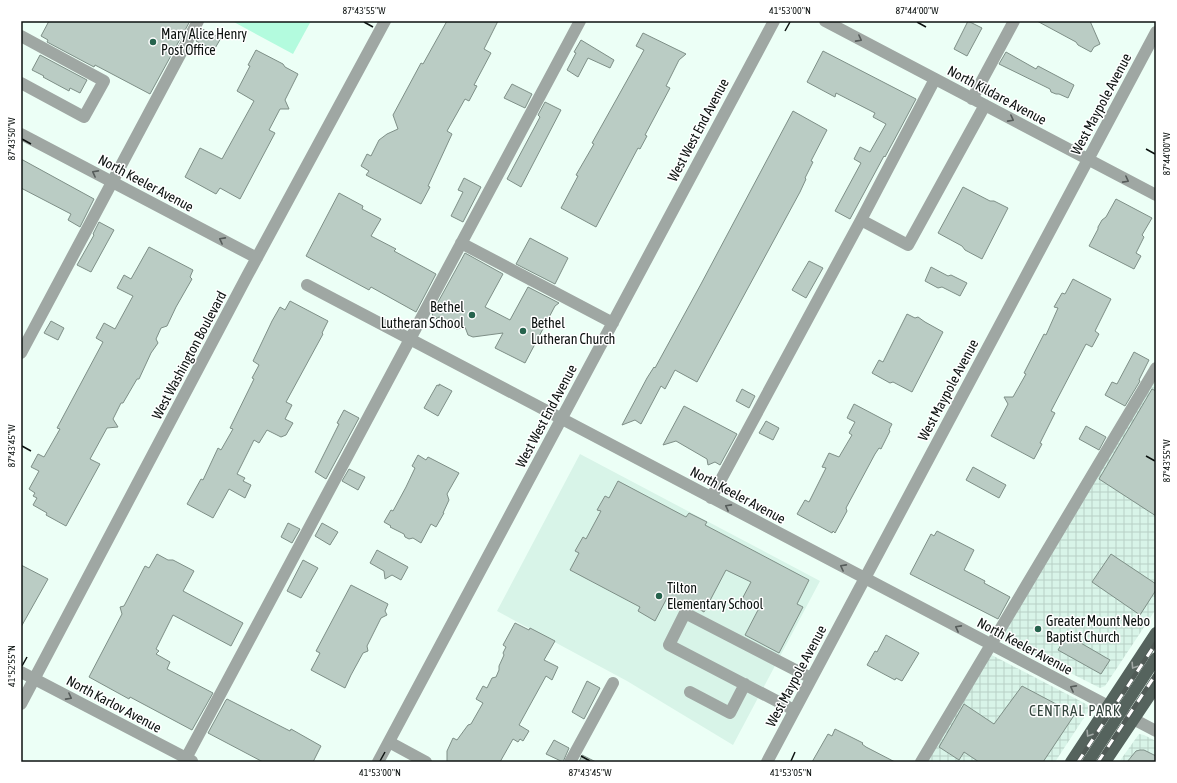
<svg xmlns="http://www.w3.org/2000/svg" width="1177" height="783" viewBox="0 0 1177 783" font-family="'Asap Condensed',sans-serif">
<defs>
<pattern id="industrial-grid" width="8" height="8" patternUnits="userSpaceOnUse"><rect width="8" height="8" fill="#d8f4e8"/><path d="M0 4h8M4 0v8" fill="none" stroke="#b8d0c6"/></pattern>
</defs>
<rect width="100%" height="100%" fill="#ecfff6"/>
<path fill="#d8f4e8" d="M580,454L820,581L733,745L627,681L497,611Z"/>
<path fill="url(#industrial-grid)" d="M1156,368V609L1105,686L1100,688L996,635Z
M986,652L1086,704L1089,707V710L1055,762H921Z
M1139,734L1144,735L1156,741V762H1119Z"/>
<path fill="#b3fbde" d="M232,21H311L293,54Z"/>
<path fill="#baccc4" stroke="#7e8f87" d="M49,21H190L150,94L95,65L94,67L47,42L48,40L41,36Z
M447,21H498L484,49L491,53L474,85L477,86L469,101L465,99L447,131L452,134L428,186L430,187L421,204L366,175L369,171L361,166L367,154L371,156L379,140L387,134L398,129L393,115L421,63L423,64Z
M968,21L982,28L967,56L954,49Z
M1037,21H1090L1100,44L1094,47L1091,52L1078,45L1076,42Z
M202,29L221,38L214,50L196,41Z
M643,33L686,54L679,60L666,86L670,88L645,135L647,136L640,149L638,148L596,227L561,208L578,176L576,175L594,144L592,143L644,50L636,46Z
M581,40L614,60L610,68L588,58L578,77L567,70L576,53L574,52Z
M256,50L283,64L285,67L298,74L285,100L289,109H280L269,130L275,133L240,199L220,188L216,194L185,177L200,148L222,159L254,101L237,91L250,66L248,65Z
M823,51L916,99L899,131L885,157L884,156L850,219L835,211L861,163L854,159L860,147L870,152L886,124L873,117L875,113L836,93L835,97L807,82Z
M1006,52L1036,69L1038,66L1074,85L1068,98L1059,94H1056L1051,92L1050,89L999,64Z
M40,55L87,80L80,93L70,88L69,91L43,77L44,76L32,70Z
M512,84L532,94L525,108L504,98Z
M545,102L561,110L521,187L507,179L540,117L538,115Z
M793,111L827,130L811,161L813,162L805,178L806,179L800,192L697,382L675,370L665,389L661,386L641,424L635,420L622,425L647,378L654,367L655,368L701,284Z
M21,159L94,199L80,227L68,220L71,214L21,188Z
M464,178L481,187L463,222L451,216L463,192L458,190Z
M963,187L990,201H994L1008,208L982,259L965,250L962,246L938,233Z
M339,193L363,206L362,209L381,219L371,236L396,249L394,251L436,274L416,312L371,287L369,290L306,256Z
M1116,199L1152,218L1142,235L1144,237L1136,253L1141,256L1134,269L1089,246L1098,229V227L1102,220L1106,217Z
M99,222L114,230L91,272L77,265L94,235L93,234Z
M530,238L568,258L555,284L516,264Z
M149,247L193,270L190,277L192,279L176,307L167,326L161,328L156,339L158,343L151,353L139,379H137L123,403H121L113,419L118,427L107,428L90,459L100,464L66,526L46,515L47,513L33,505L37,498L33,496L35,493L29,489L39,471L31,467L38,454L44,457L60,429L57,428L103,342L96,338L104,323L115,329L133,296L117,288L124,275L131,279Z
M465,253L503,274L485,307L510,320L528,287L559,303L555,306L525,363L495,348L503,333L473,337L468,335L465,327L457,329L452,327L450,323L439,317L434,320L432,313Z
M809,261L823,268L806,298L792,290Z
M931,267L948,276L951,275L967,283L960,296L942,287L938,288L925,281Z
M1073,279L1111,299L1095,331L1099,334L1092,347L1086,344L1051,411L1055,413L1040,443L1042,444L1034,459L991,436L1008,404L1004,397H1013L1026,374L1024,373L1044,334L1046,335L1058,308L1054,307L1062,293L1065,294Z
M290,301L328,321L322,333L323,334L286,402L292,405L285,419L293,423L286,435L281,437L267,430L259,443L254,440L237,474L245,478L243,481L251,485L245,498L229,489L213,518L187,504L201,479L203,480L218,448L221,450L233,429L230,428L254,379L252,378L259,365L253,361L272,321L280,307L285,310Z
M907,314L915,318L918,317L925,322L943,332L912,392L893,382L890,383L872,373L879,360L883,362Z
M51,321L64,328L58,340L44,333Z
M1134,352L1149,360L1139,380L1140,381L1125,406L1105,395L1112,382L1117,384Z
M439,384L452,391L438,416L424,408L437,385L439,386Z
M742,389L755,396L749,408L736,401Z
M1152,389L1156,391V516L1099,479Z
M854,404L892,424L889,430L890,431L881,449L879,448L875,454L846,508L847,511L835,533L833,531L832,533L797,514L805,500L809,502L826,468L822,467L829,453L839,457L852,435L849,433L855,422L847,418Z
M684,406L737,434L720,465L715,462L708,465L707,459L676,441L663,445Z
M344,410L359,418L326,479L315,472L339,424L337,423Z
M766,421L779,428L773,440L759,433Z
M1086,426L1106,437L1099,450L1079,439Z
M418,455L426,460L428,457L459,473L447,494L449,500L443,513H444L436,527L431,524L421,543L413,538L409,539L405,537L404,534L390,527L391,526L384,522L391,510L393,511L406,487L415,468L412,466Z
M973,467L1006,485L999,498L966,480Z
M349,469L365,477L358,490L342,481Z
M618,481L686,517L689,513L707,522L705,525L809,580L797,604L803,607L779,653L745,635L758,610L741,601L751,582L726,570L704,612L683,600L680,605L667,598L655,621L638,611L640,607L570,570L579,553L575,551L583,537L586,539L601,511L597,510L605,496L609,498Z
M288,523L300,529L292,543L281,537Z
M322,523L338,532L330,545L315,536Z
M937,531L974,550L964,570L985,581L984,583L1010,597L998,619L910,574L931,534L934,536Z
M377,550L408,567L401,580L392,575L385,579L384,571L370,563Z
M157,554L168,560H173L194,571L183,591L243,623L231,646L173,615L156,649L159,651L156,654L170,662L167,669L213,693L192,730L130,697L129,699L89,677L122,614L120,607L124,606L145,566L149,568Z
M1111,554L1156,584V590L1140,615L1092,582Z
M303,560L318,568L301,598L287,591Z
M21,565L48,579L21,627Z
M351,585L388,604L385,611L387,615L381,618L367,646L368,651L363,653L351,675L345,688L311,670L320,653L316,651Z
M515,623L529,630L530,628L555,641L544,660L558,667L552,680L546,676L519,725L529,731L523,741L520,739L518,742L513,739L500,762H447V751L453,738L457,740L468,725L471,724L483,703L476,699L483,686L487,688L492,678L496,677L499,670V666L504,655L503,653L506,647L503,645Z
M886,635L919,653L902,681L896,678L895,680L867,665L875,651L877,652Z
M1067,635L1110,660L1101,674L1058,650Z
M587,681L600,688L584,719L572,712Z
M1022,686L1075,714L1043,762H979L964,752L959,760L939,747L964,704L994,724Z
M227,699L290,731L291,729L321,746L313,762H263L208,733L226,700Z
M835,729L863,743L862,744L866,747L895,762H812L828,734L832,736Z
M554,740L569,748L563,762L546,754Z
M1140,750H1144L1156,756V762H1127L1136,751Z
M582,755L596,762H579Z"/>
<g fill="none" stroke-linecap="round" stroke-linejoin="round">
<path stroke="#9fa7a3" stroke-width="12" d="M825,21L1156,195
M21,36L104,81L84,117L21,83
M972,99L1014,21
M21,134L257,258
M861,220L908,245L985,105
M461,243L613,323
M307,285L1156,731
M21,353L198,21
M711,498L861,220L935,79
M21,672L192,761
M690,692L730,713L745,684
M21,704L247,276L385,21
M794,710L669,645L685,613L811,678
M389,742L426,762
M184,762L580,21
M378,762L774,21
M570,762L613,683
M767,762L1156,32
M921,762L1156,368"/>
<path stroke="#55635d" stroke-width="12" d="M1071,762L1156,633
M1088,762L1156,658
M1105,762L1156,686"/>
<g stroke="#505a56" stroke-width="4.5">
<path id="rail" d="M1078,762L1156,643
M1098,762L1156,674"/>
</g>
<use href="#rail" stroke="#fff" stroke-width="3" stroke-dasharray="9" stroke-linecap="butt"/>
</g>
<defs><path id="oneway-chevron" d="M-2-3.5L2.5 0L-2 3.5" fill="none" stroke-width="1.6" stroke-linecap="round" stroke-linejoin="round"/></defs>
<g stroke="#565c5a">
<use href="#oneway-chevron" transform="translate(859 39) rotate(28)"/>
<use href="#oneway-chevron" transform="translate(1011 119) rotate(28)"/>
<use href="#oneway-chevron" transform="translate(95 173) rotate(-152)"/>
<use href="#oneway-chevron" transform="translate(1126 180) rotate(28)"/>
<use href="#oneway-chevron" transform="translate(222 240) rotate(-152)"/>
<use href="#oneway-chevron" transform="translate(728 507) rotate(-152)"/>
<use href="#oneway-chevron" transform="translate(843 567) rotate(-152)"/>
<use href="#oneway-chevron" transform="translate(958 628) rotate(-152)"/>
<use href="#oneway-chevron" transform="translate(1073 688) rotate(-152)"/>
<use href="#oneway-chevron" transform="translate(69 697) rotate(28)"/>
</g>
<g stroke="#a2a9a6">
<use href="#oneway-chevron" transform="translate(1134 666) rotate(123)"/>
<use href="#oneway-chevron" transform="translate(1089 734) rotate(123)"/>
</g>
<path fill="none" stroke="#0c1210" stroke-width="1.5" d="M364,22L373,27M917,22L926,27M785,31L790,22M22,139L31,144M1146,149L1155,154M22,446L31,451M1146,456L1155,461M22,666L27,657M581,756L590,761M380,761L385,752M791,761L795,752"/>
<g fill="#26634d" stroke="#fff" stroke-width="1.5">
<circle cx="153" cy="42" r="4"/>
<circle cx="472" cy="315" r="4"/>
<circle cx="523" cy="331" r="4"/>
<circle cx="659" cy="596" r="4"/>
<circle cx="1038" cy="629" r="4"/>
</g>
<g text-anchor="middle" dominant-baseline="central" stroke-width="3" stroke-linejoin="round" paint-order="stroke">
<g font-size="14" fill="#0c1210" stroke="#fff" text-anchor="start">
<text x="161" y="34">Mary Alice Henry<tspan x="161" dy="16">Post Office</tspan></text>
<text x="464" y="307" text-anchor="end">Bethel<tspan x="464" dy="16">Lutheran School</tspan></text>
<text x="531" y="323">Bethel<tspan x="531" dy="16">Lutheran Church</tspan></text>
<text x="667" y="588">Tilton<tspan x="667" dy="16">Elementary School</tspan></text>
<text x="1046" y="621">Greater Mount Nebo<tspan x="1046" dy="16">Baptist Church</tspan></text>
</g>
<g font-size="14" fill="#0c1210" stroke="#fff">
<text transform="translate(997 95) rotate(28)">North Kildare Avenue</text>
<text transform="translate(1101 104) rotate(-62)">West Maypole Avenue</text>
<text transform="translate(698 130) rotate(-62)">West West End Avenue</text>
<text transform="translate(146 183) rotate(28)">North Keeler Avenue</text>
<text transform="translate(189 355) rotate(-62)">West Washington Boulevard</text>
<text transform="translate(948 390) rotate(-62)">West Maypole Avenue</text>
<text transform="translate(546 416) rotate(-62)">West West End Avenue</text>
<text transform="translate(738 495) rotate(28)">North Keeler Avenue</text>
<text transform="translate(1025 646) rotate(28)">North Keeler Avenue</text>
<text transform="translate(796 676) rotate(-62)">West Maypole Avenue</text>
<text transform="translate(114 704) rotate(28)">North Karlov Avenue</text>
</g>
<g font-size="15" letter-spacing="1" fill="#34443d" stroke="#fff">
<text x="1075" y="710">CENTRAL PARK</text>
</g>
</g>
<rect width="1177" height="783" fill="none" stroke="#ffffff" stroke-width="44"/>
<rect x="22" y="22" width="1133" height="739" fill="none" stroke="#0c1210" stroke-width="1.5"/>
<g font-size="10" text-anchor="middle" fill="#0c1210">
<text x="364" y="14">87°43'55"W</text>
<text x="790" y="14">41°53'00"N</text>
<text x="917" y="14">87°44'00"W</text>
<text transform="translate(11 139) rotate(-90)" y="4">87°43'50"W</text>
<text transform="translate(1166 154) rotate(-90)" y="4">87°44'00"W</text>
<text transform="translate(11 446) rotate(-90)" y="4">87°43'45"W</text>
<text transform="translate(1166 461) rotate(-90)" y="4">87°43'55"W</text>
<text transform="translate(11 666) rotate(-90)" y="4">41°52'55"N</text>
<text x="380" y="776">41°53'00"N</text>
<text x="590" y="776">87°43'45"W</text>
<text x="791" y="776">41°53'05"N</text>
</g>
</svg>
